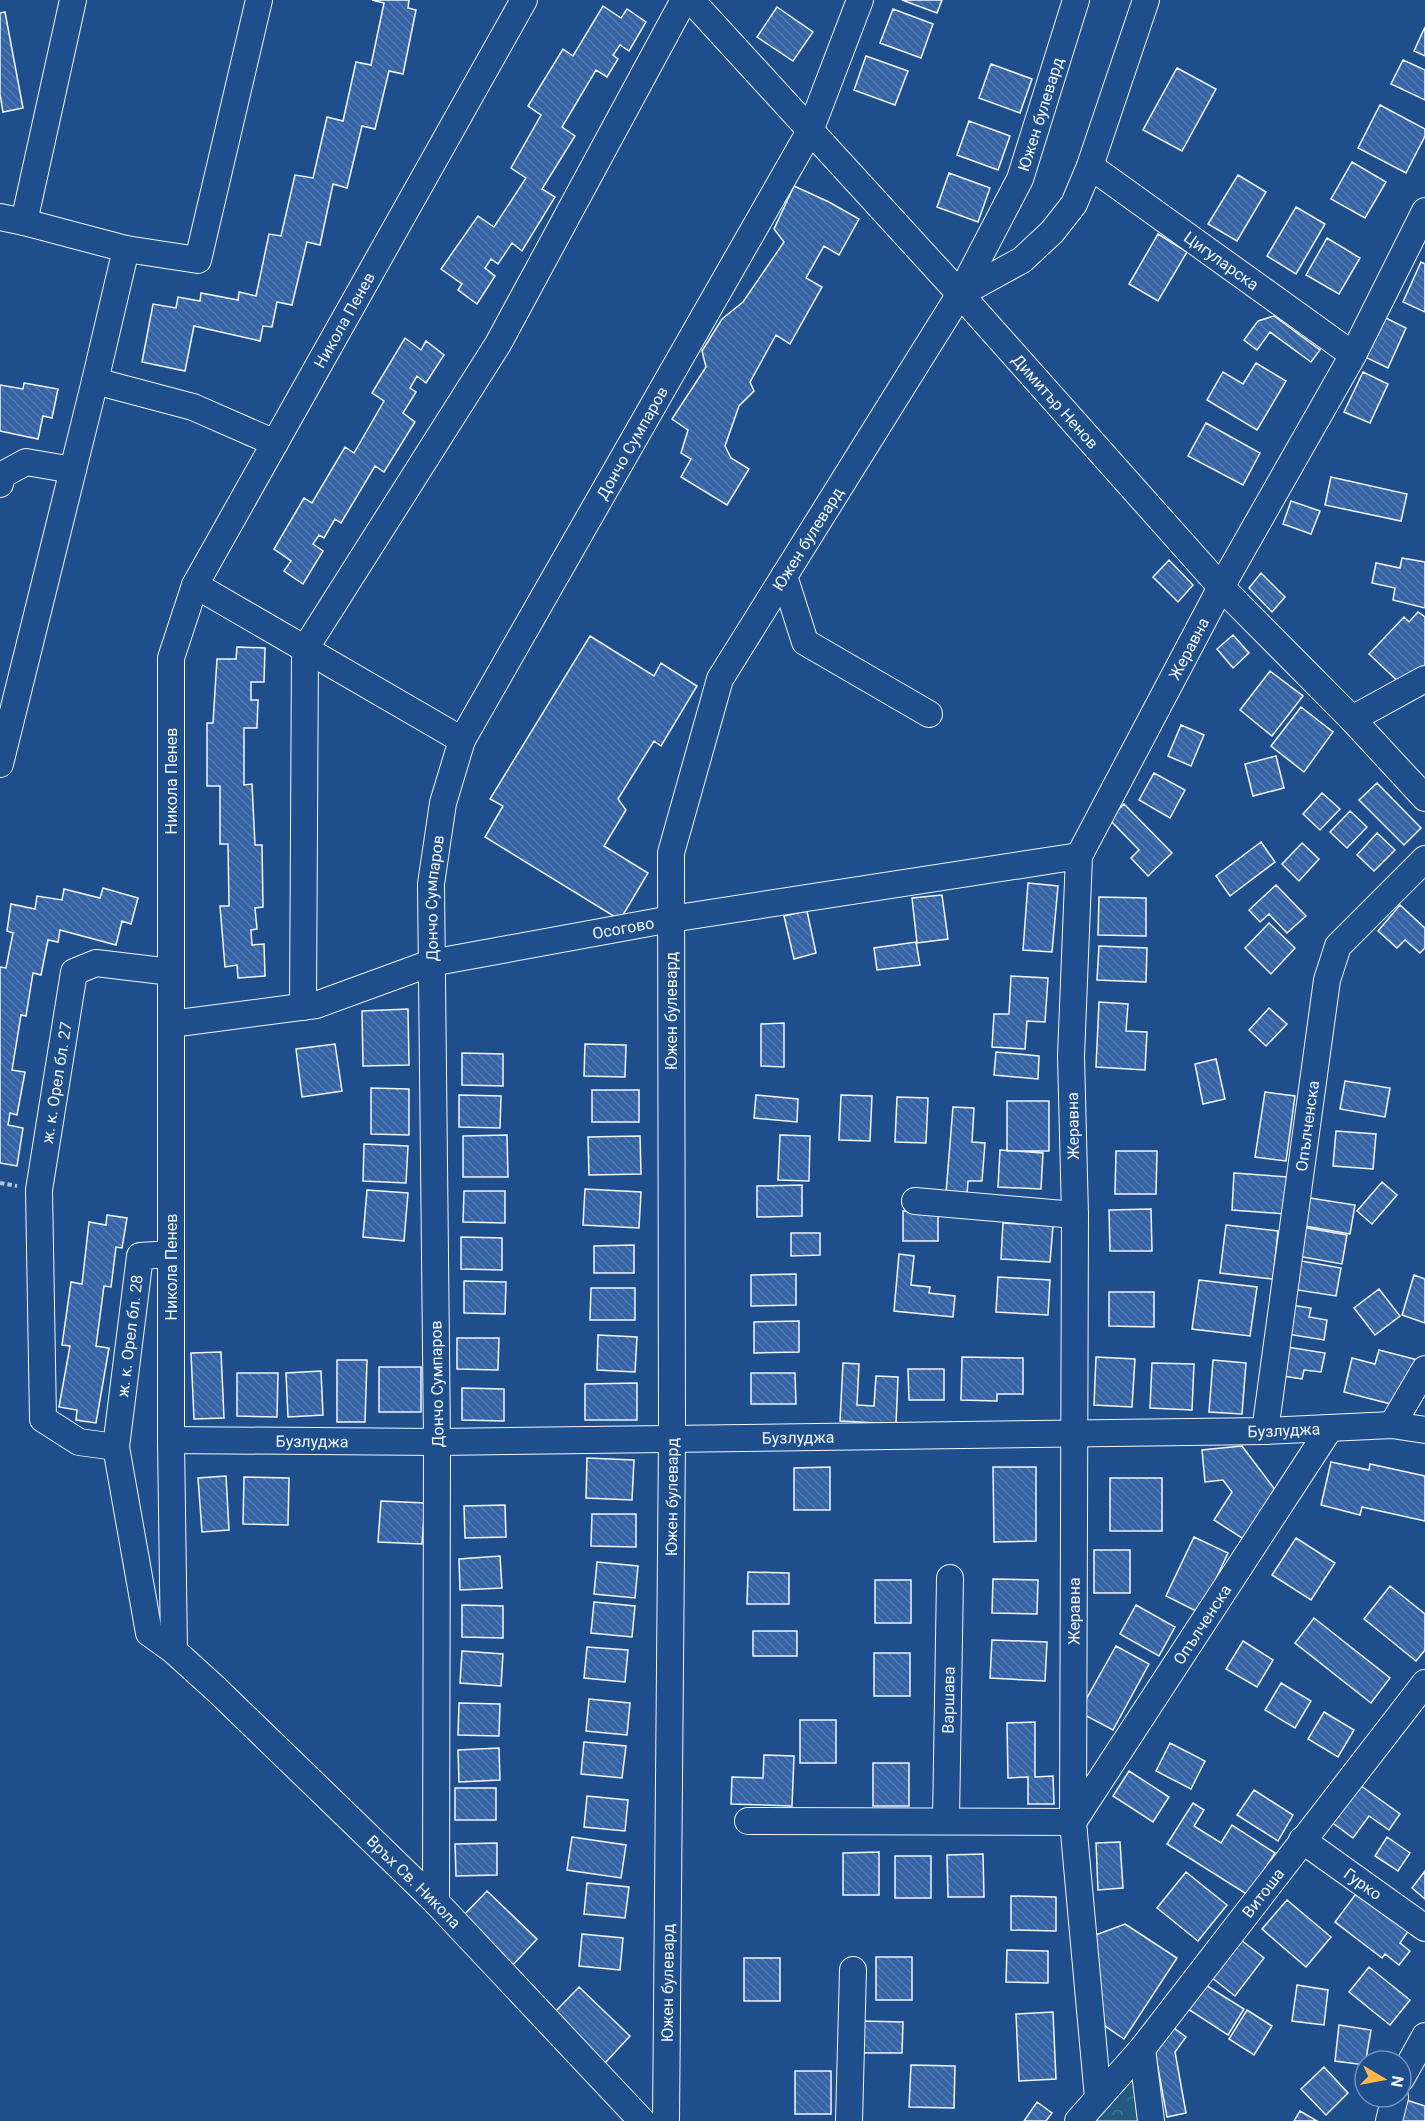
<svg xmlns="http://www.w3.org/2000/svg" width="1425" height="2121" viewBox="0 0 1425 2121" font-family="Roboto,sans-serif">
<defs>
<pattern id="forest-crowns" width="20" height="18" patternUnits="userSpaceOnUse" patternTransform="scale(1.5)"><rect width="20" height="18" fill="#245a82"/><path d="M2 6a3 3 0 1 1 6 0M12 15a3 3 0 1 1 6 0" fill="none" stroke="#447295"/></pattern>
<pattern id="building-back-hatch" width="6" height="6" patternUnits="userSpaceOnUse" patternTransform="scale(1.5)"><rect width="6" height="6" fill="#3563a3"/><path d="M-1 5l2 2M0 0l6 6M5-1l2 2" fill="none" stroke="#537ab1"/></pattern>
</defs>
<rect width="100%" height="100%" fill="#1f4e8c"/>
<path fill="url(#forest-crowns)" stroke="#a8bbd7" stroke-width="1.5" d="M1134,2069L1141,2121H1090Z"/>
<path fill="url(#building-back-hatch)" stroke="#f2f6ff" stroke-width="1.5" d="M372,0H409L408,8L416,10L403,74L389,71L375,129L362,126L347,188L333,184L320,245L307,242L292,305L277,302L272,327L263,326L260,341L194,326L185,371L142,362L153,304L176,308L178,297L200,301L201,293L238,300L239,292L256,296L269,234L281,236L295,175L313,178L327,117L343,121L356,62L371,65L384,3Z
M902,0H942L937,13Z
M603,6L621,18L627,9L646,22L629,51L620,45L613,55L618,59L607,77L596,70L562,127L575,136L542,189L555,197L522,251L512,243L498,264L491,259L485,268L495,276L477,304L458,290L462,284L441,269L478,216L494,227L526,178L511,168L541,115L528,106L563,49L573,56Z
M777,7L813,32L793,61L757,37Z
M893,9L933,24L921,58L880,43Z
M5,12L23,108L3,112L0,94V13Z
M1425,27V56L1414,51Z
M866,56L908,71L895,105L854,90Z
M1403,60L1425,70V100L1391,84Z
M991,64L1032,79L1020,113L979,98Z
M1177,68L1216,89L1182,151L1143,130Z
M1380,105L1425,129V136L1406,173L1358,148Z
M969,121L1010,136L998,170L957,155Z
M1352,162L1386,182L1365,218L1331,199Z
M949,173L990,188L978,222L937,207Z
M1238,175L1266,192L1237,241L1208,224Z
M794,186L829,202L859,219L839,255L824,246L806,278L822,287L790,344L776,335L750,382L754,391L739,406L725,446L731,458L749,469L727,505L681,477L691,459L681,453L688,430L672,419L706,367L702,351L722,319L743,302L784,242L774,229Z
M1296,207L1325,224L1296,274L1267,256Z
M1158,234L1187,252L1158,301L1129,284Z
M1327,238L1360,258L1339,294L1306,275Z
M1421,262L1425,264V312L1403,302Z
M1274,316L1320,350L1311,362L1270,332L1257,350L1244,340L1258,321Z
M1382,316L1406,328L1388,368L1363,356Z
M405,338L421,350L426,341L444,355L426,383L417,376L410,388L416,392L403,413L415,422L384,472L375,466L341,523L335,519L324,538L319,535L313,544L323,551L303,584L284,571L291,561L274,549L304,498L312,503L345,447L354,453L384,401L372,393Z
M1256,363L1286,381L1257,430L1207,400L1223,372L1243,384Z
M1363,372L1388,384L1370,423L1344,412Z
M24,383L58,389L52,418L43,416L38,439L0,431V385L23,389Z
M1206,423L1260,453L1243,485L1188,456Z
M1331,477L1407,494L1401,521L1325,505Z
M1291,501L1320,511L1311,534L1283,524Z
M1402,558L1425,562V608L1393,600L1395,588L1372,583L1376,563L1400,568Z
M1169,560L1193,585L1178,602L1153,577Z
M1261,573L1285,597L1272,612L1249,588Z
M1418,612L1425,617V665L1404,687L1369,654L1404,617L1409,622Z
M1233,635L1249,653L1233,668L1217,649Z
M590,636L654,676L661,663L697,686L661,746L654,741L618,799L626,810L604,846L648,873L620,920L485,837L503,806L490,799Z
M237,647L265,648L264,682H251V700H258L257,728H244V785L252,784L255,845H262L263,907L255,908L257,929L251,930L252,945L264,944L265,976L238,978L237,965L225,967L220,906H229L228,844H220V786H207V723H213L217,659H236Z
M1270,671L1303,696L1272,736L1240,710Z
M1301,707L1333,732L1304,772L1271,746Z
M1181,725L1204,735L1191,766L1168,756Z
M1276,756L1284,788L1253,796L1245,764Z
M1154,773L1185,790L1170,818L1139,800Z
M1377,783L1421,828L1404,845L1359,800Z
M1322,793L1340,809L1320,830L1303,814Z
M1124,804L1172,853L1148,876L1131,858L1139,850L1109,819Z
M1350,811L1367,827L1347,848L1330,832Z
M1377,833L1395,850L1374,871L1357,855Z
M1261,842L1275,862L1230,896L1216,876Z
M1302,843L1319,859L1299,881L1282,864Z
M1028,883L1058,886L1052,952L1023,950Z
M1276,885L1306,916L1287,933L1269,914L1260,922L1249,910Z
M103,888L138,898L131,924L122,921L116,945L60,930L58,942L48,940L41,975L33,973L26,1016L21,1015L12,1070L25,1072L17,1115L10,1113L8,1125L23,1128L17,1166L0,1163V967L6,968L13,933L7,931L11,904L35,909L37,896L62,900L64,889L100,898Z
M942,895L948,939L917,943L912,898Z
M1099,897L1146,898V936L1098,935Z
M1400,905L1425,928V948L1420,953L1405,940L1397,948L1378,931Z
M807,911L816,953L794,959L784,916Z
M1269,923L1295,948L1271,974L1245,948Z
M916,942L920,965L877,970L874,948Z
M1099,946L1147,948L1146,982L1097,980Z
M1011,976L1048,978L1045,1022L1027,1021L1025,1049L992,1047L994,1014H1009Z
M1099,1002L1128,1004L1126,1031L1147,1032L1145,1070L1096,1067Z
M1269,1008L1287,1024L1266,1046L1249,1030Z
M408,1009L409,1065L363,1066L362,1011Z
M784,1023V1067L761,1066V1024Z
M335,1044L342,1091L302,1097L296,1049Z
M585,1044L626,1045L625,1077L584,1076Z
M996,1052L1039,1056L1038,1079L994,1075Z
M462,1053L503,1054V1086L462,1085Z
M1216,1059L1225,1099L1203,1104L1195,1064Z
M1345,1081L1390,1088L1385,1117L1340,1109Z
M371,1088L409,1089V1135L371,1134Z
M592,1090H639V1122H592Z
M1265,1092L1295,1096L1286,1161L1255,1157Z
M459,1095L501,1096L500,1128L459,1127Z
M756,1095L798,1099L797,1122L754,1118Z
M841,1095L872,1096L870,1141L839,1140Z
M897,1097L928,1098L926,1143L895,1142Z
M1007,1101H1049V1151H1007Z
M953,1107L974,1108L972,1142L985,1143L982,1181H968L967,1195L946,1193Z
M1336,1131L1376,1134L1373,1169L1333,1166Z
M507,1135L508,1177H463V1136Z
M780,1135L810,1136L809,1181L778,1180Z
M640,1136L641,1174L589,1175L588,1137Z
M364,1144L408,1146L406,1183L363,1181Z
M1000,1150L1043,1153L1041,1189L998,1187Z
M1116,1151H1157L1156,1194H1115Z
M1234,1173L1288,1177L1285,1214L1232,1210Z
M1382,1182L1397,1195L1372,1224L1357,1211Z
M802,1185V1216L757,1217V1186Z
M585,1189L641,1192L639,1228L583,1225Z
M367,1190L408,1193L404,1241L363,1237Z
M464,1191H505V1223L463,1222Z
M1310,1198L1355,1205L1350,1234L1305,1226Z
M1151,1209L1152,1251H1110L1109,1210Z
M903,1211H938V1241H903Z
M107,1215L127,1218L122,1248L116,1247L111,1287L104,1286L96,1346L109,1348L96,1423L76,1420L77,1410L59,1407L70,1346L62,1345L71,1282L82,1284L89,1222L106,1225Z
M1003,1223L1053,1226L1050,1262L1001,1259Z
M1226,1225L1278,1231L1273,1279L1220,1273Z
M1302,1227L1347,1235L1342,1264L1297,1256Z
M791,1233H820V1255L791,1256Z
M461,1237L502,1238V1270L461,1269Z
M634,1245V1273H594V1246Z
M899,1254L914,1256L911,1285L930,1287L929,1293L955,1296L953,1317L894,1311Z
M1296,1260L1341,1268L1336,1296L1291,1289Z
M796,1274V1305L751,1306V1275Z
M1414,1275L1425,1279V1323L1402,1315Z
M998,1277L1050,1280L1048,1315L996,1312Z
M1199,1280L1257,1287L1250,1336L1192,1329Z
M464,1281L506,1282L505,1314L464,1313Z
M591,1288H635V1320H590Z
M1379,1289L1400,1316L1375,1335L1354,1308Z
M1109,1292H1154V1327L1109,1326Z
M1291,1305L1311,1308L1309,1317L1327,1320L1324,1340L1287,1334Z
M799,1321V1352L754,1353V1322Z
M598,1335L637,1337L635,1372L597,1370Z
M457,1338H499L498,1370L457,1369Z
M1287,1347L1325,1353L1321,1372L1304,1370L1302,1379L1283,1376Z
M1379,1350L1418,1360L1406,1408L1344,1392L1352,1358L1375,1364Z
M221,1352L224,1418L194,1419L191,1353Z
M962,1357L1023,1358V1394H997V1401L961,1400Z
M1096,1357L1135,1359L1132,1407L1094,1405Z
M337,1360H367L365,1422H337Z
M1213,1360L1246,1363L1242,1414L1209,1412Z
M843,1363L859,1364L857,1405L874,1406L876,1376L898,1377L896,1424L840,1421Z
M1152,1363L1194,1364L1192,1410L1150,1408Z
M379,1367H421V1412H379Z
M908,1369H944V1400H909Z
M321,1371L323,1415L288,1417L286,1373Z
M237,1373H278L277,1417L237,1416Z
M751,1373H795L796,1404H751Z
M637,1383V1420H585V1384Z
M462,1388L504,1389V1421L462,1420Z
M1242,1446L1276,1491L1245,1540L1214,1520L1232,1492L1223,1480L1205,1482L1202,1450Z
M587,1458L634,1460L632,1500L586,1498Z
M1331,1462L1369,1470L1370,1464L1425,1476V1521L1362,1507L1360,1515L1321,1505Z
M830,1467V1510H794V1468Z
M993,1467H1036V1541L994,1542Z
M226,1476L229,1530L202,1532L198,1478Z
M244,1477L289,1478L288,1525L243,1524Z
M1110,1478H1162V1531H1110Z
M381,1501L425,1503L422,1544L378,1542Z
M505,1505L506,1537L465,1538L464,1506Z
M592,1514H636V1547L591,1546Z
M1194,1537L1228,1553L1200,1613L1166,1596Z
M1296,1538L1335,1563L1311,1600L1272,1575Z
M1094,1550H1130V1593H1094Z
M500,1556L502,1588L460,1590L459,1559Z
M597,1562L638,1566L635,1598L594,1594Z
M748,1572L789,1573V1604H747Z
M993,1579L1038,1580L1037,1614L992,1613Z
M875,1580H911V1623H875Z
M1390,1586L1425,1614V1650L1416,1661L1364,1619Z
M594,1602L635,1606L632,1637L591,1633Z
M462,1605L503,1606V1638L462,1637Z
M1136,1605L1175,1627L1159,1656L1120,1634Z
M1314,1618L1390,1678L1371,1703L1295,1643Z
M753,1631H797V1656H753Z
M992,1640L1047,1642L1045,1681L990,1678Z
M1243,1641L1273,1660L1257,1687L1226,1669Z
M1116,1646L1149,1664L1113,1730L1079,1712Z
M587,1647L628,1650L625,1682L584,1678Z
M462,1651L503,1654L501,1686L460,1683Z
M874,1653H910V1696H874Z
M1281,1683L1311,1701L1295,1728L1265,1710Z
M589,1699L630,1703L627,1735L586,1731Z
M459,1703L500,1704L499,1736L458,1735Z
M1324,1712L1354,1730L1338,1757L1308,1739Z
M800,1720H836V1763H800Z
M1035,1722V1777L1053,1776L1054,1804H1028V1777L1008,1778L1007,1723Z
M584,1742L626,1746L622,1778L581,1774Z
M1170,1743L1205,1761L1191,1789L1156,1771Z
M499,1748L500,1780L459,1782L458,1750Z
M764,1755L794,1756L792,1806L731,1804L732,1777L763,1778Z
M873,1763H909V1806H873Z
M1129,1771L1169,1797L1153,1822L1113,1796Z
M1357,1783L1400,1814L1389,1830L1369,1816L1353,1838L1330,1821Z
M455,1788H496V1820H455Z
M1254,1790L1293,1815L1278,1841L1237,1815Z
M587,1796L628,1800L625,1831L584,1827Z
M1193,1803L1204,1810L1194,1826L1221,1843L1232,1825L1275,1853L1248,1895L1167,1844Z
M572,1837L626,1845L621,1878L567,1870Z
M1387,1837L1410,1853L1398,1871L1375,1856Z
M1120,1842L1123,1888L1098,1890L1096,1843Z
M497,1843V1875L456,1876L455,1844Z
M879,1852V1895H843V1853Z
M983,1854L984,1897H948L947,1855Z
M895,1856H931V1898H895Z
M1425,1871V1899L1412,1888Z
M1186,1872L1227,1905L1198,1941L1157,1908Z
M587,1883L629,1887L625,1918L584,1914Z
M487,1891L537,1939L511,1967L461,1918Z
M1358,1891L1409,1930L1400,1943L1410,1951L1399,1965L1385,1954L1382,1958L1335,1922Z
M1011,1896L1056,1897V1931L1011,1930Z
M1287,1900L1331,1937L1306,1967L1262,1929Z
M1125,1924L1177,1958L1124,2039L1102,2024L1093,1936Z
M582,1934L623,1938L620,1970L579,1966Z
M1241,1940L1264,1958L1235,1996L1211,1977Z
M1007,1950L1048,1951V1983L1006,1982Z
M876,1957H912V2000H876Z
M744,1958H780V2001H744Z
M1369,1967L1410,2000L1390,2025L1349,1992Z
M1204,1984L1244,2009L1228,2035L1188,2009Z
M1297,1985L1328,1990L1324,2025L1292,2021Z
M579,1987L630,2036L605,2063L553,2014Z
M1247,2010L1272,2026L1254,2055L1229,2039Z
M1053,2012L1056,2079L1019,2081L1016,2014Z
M861,2021L903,2022L902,2053H861Z
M1339,2025L1371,2030L1365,2065L1335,2061Z
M1174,2028L1186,2037L1175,2052L1186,2113L1167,2117L1155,2052Z
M911,2065L955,2066L954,2108L909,2107Z
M1324,2067L1348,2093L1326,2115L1301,2089Z
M795,2071H831V2114H795Z
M1403,2099L1425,2106V2121H1397Z
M1037,2102L1052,2113L1046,2121H1024Z
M1300,2111L1317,2121H1294Z"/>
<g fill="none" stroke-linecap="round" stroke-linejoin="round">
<g stroke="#f2f6ff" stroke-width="28">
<g id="minor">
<path id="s1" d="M691,0L960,294L1221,587L1352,719L1425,798"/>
<path id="s2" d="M1090,166L1353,355"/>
<path d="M0,217L24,222"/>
<path d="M126,249L198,260L259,0"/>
<path d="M960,294L1022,260L1052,232L1074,204L1090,166L1146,0"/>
<path d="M95,381L193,407L275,443"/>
<path d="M0,484L2,475L26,462L73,470"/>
<path d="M784,576L805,642L929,714"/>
<path d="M195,585L462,740"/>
<path d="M1352,719L1425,679"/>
<path d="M0,764L95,381L126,249L24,222L73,0"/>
<path d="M303,1007L305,649L498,344L684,0"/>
<path id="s3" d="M171,1024L316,1005L431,963L671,919L1079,856"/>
<path d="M915,1201L1075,1215"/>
<path id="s4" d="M171,1254L140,1256L116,1447L149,1633L174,1651L216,1689L436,1902L642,2121"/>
<path d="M1392,1425L1425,1369"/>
<path id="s5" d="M1265,1431L1327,980L1338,946L1425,859"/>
<path id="s6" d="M171,1440L437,1442L1265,1431L1392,1425L1425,1430"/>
<path id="s7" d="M116,1447L79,1442L43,1419L39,1190L74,972L96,963L171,972"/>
<path id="s8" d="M174,1651L171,1440V658L195,585L524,0"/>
<path id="s9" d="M946,1820L950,1578"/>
<path id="s10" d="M748,1821L1073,1822L1330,1428"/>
<path id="s11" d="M1302,1840L1425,1928"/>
<path id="s12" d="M436,1902L437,1442L431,884L443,803L462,740L810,131L860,0"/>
<path d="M1142,2049L1151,2121"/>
<path d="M1401,2079L1425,2036"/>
<path id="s13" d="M1098,2098L1073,1822L1075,1215L1071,1056L1079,856L1221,587L1353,355L1425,211"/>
<path id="s14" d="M666,2121L672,1438L671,853L720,679L960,294L1020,179L1076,0"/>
<path d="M849,2121L853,1970"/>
<path id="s15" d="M1078,2121L1142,2049L1425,1683"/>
<path d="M1389,2121L1395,2097"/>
</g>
</g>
<path stroke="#b3c4dc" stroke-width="4" stroke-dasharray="4.5 3" stroke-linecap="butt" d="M0,1183L17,1186"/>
<use href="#minor" stroke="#1f4e8c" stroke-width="26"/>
</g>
<g text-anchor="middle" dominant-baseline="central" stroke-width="4.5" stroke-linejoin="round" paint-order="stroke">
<g font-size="16" fill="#f2f6ff" stroke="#1f4e8c">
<text stroke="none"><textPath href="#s14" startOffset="2100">Южен булевард</textPath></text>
<text stroke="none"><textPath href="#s2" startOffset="162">Цигуларска</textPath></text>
<text stroke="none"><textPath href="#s8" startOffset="1374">Никола Пенев</textPath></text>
<text stroke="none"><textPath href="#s1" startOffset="542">Димитър Ненов</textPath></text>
<text stroke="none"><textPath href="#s12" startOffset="1508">Дончо Сумпаров</textPath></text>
<text stroke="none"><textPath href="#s14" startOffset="1614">Южен булевард</textPath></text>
<text stroke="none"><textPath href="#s13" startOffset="1478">Жеравна</textPath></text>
<text transform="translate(171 781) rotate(-90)">Никола Пенев</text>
<text stroke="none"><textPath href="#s12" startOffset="1004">Дончо Сумпаров</textPath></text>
<text stroke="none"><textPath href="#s3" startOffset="464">Осогово</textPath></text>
<text transform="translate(671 1011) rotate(-90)">Южен булевард</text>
<text stroke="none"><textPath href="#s7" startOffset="418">ж. к. Орел бл. 27</textPath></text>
<text transform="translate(1073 1126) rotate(-91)">Жеравна</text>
<text stroke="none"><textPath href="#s5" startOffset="308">Опълченска</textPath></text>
<text transform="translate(171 1267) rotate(-90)">Никола Пенев</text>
<text transform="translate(130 1336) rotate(-83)">ж. к. Орел бл. 28</text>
<text transform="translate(437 1384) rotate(-91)">Дончо Сумпаров</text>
<text stroke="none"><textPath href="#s6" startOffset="1113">Бузлуджа</textPath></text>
<text stroke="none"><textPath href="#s6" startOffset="627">Бузлуджа</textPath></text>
<text stroke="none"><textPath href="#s6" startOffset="141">Бузлуджа</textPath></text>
<text stroke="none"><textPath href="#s14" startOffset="624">Южен булевард</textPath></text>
<text stroke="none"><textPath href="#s13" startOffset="488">Жеравна</textPath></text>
<text stroke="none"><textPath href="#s10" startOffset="561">Опълченска</textPath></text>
<text stroke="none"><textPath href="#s9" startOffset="120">Варшава</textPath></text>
<text stroke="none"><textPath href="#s4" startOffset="776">Връх Св. Никола</textPath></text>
<text stroke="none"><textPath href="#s11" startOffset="75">Гурко</textPath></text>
<text stroke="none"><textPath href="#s15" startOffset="294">Витоша</textPath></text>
<text stroke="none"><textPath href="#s14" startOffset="138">Южен булевард</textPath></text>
</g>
</g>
<g transform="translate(1383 2079) rotate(100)"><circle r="28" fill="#1f4e8c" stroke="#7391ba" stroke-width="1.5"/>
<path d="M0-4.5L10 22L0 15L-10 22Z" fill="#ffb74d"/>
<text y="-9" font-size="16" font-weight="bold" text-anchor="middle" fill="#f2f6ff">N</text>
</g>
</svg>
